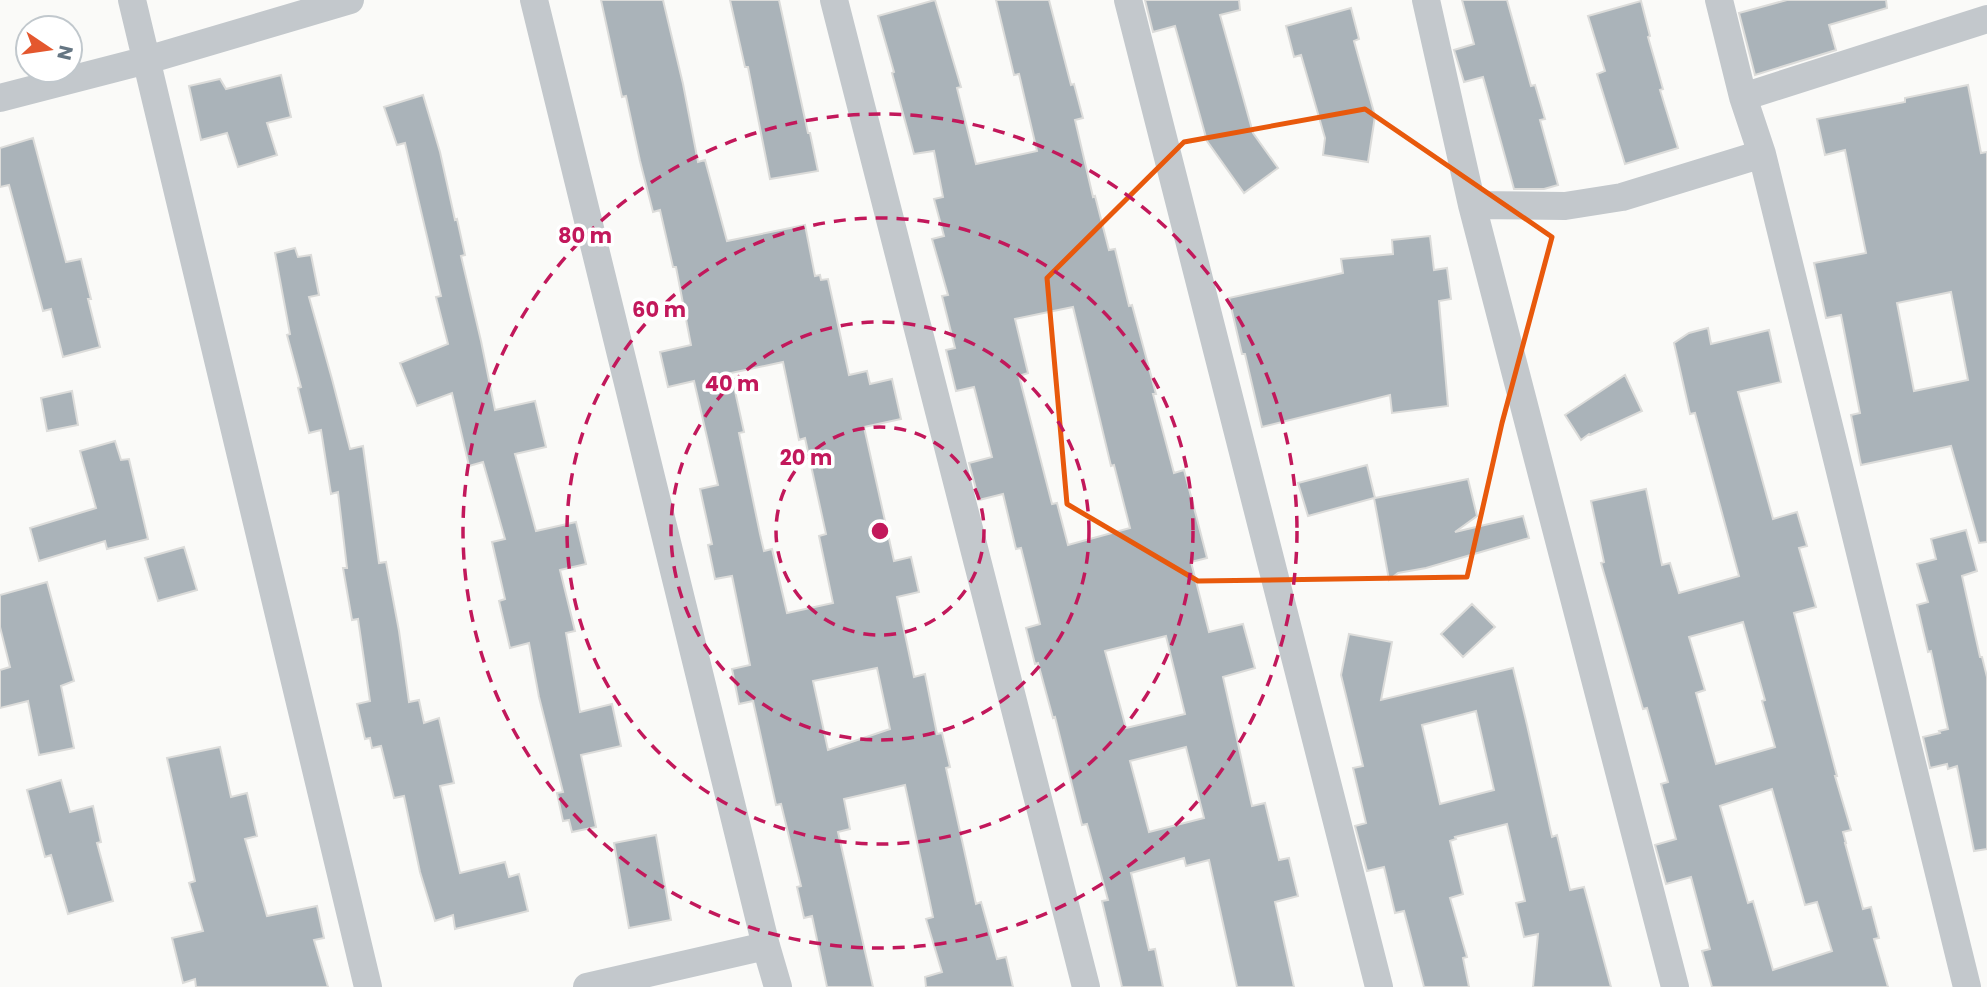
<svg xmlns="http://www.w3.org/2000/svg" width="1987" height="987" viewBox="0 0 1987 987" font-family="Poppins,sans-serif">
<rect width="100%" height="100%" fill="#fafaf8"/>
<path fill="#aab3b9" stroke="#dcdcda" stroke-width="2" fill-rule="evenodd" d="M601,0H663L683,84L698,162L705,160L727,241L805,225L815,276L820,275L821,280L828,279L849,375L867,371L870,384L892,379L901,419L864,427L894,561L911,557L919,592L897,597L914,677L925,674L937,734L942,733L950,767L946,768L976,904L981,902L997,959L1006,957L1013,987H926L925,977L942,972L926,919L933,917L905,785L844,799L850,829L838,832L873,987H827L812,916L804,918L797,887L801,886L781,804L776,805L753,701L739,704L732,669L750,665L732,576L715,579L708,545L712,544L700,489L718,485L694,381L668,387L660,352L691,345L676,267H673L660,210L653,212L640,161L626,96L622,97ZM783,362L799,440L805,438L826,534L819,536L833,603L787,613L772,549L764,551L760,534L739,433L744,432L731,373ZM877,668L890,729L828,750L813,681Z
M730,0H779L808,133H810L818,171L770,179L748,67H745Z
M935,0L961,87L957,88L976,164L1037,151L1019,74L1014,75L996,0H1049L1071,85L1074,84L1083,118L1075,120L1093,197L1095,196L1109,250L1115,249L1129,306L1132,305L1156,394H1153L1174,473L1184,470L1197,519L1207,558L1191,562L1209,632L1243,624L1255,668L1223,677L1252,806L1265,803L1279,860L1289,858L1298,896L1275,902L1294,987H1237L1209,860L1186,866L1184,858L1131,873L1149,950L1155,949L1163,987H1122L1102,901L1108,900L1087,824L1082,825L1055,717L1053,718L1038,663L1035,664L1026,628L1040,624L1021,548L1016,549L1003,494L979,500L969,463L992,457L974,387L956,391L946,350L955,348L942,296L948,295L932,239L944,236L934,199L943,197L934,151L914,154L892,73L894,72L878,16ZM1073,307L1111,466L1114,465L1130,528L1068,545L1057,503L1052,504L1019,376L1028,373L1015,319ZM1166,636L1185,714L1126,728L1105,651ZM1186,747L1204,818L1149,832L1130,761Z
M1145,0H1239L1240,10L1220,15L1253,133L1278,168L1244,193L1207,141L1175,26L1153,32Z
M1462,0H1507L1531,86L1535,85L1545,119L1540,120L1558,185L1544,189H1514L1483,77L1464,82L1455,53L1454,50L1474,44Z
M1787,0H1886L1887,8L1829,25L1836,50L1755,75L1739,13Z
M1641,1L1650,36L1648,37L1663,89L1660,90L1678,148L1625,164L1597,74L1605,71L1588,16Z
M1351,8L1359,39L1354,41L1375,116L1368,162L1323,155L1325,138L1301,55L1294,57L1286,26Z
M281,75L291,117L267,123L277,155L238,167L227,133L201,140L189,86L220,79L226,89Z
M1968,85L1981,153L1987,152V542L1979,543L1951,446L1861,465L1851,415L1860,413L1841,315L1826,318L1814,263L1866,253L1845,150L1825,155L1817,119L1905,102V98ZM1951,292L1968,380L1914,391L1897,303Z
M423,95L440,152L455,220L457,219L465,255L461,256L481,341L495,410L535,401L546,447L515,454L536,531L576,522L586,564L560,570L575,631L566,633L580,712L612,704L621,746L581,755L596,827L572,832L569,820L563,821L557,793L563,792L539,697L529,643L510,648L499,601L505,599L492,542L505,539L483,462L469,466L452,393L417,406L400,363L448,344L436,297L441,296L405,143L397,145L384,107Z
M33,138L66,262L81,259L91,299H88L100,347L63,357L51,309L43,311L9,185L0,187V148Z
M1430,236L1434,270L1447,268L1451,299L1439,301L1448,406L1392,413L1390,395L1262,427L1245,354H1242L1229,298L1343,273L1341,259L1393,254L1392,240Z
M295,248L298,257L311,255L319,295L309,297L332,379L350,449L363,446L379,563L386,562L399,631L409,702L419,700L424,723L439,718L454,783L440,786L460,873L505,862L509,877L519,874L528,911L455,929L453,915L435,921L420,872L404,796L394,798L381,746L372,748L370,738L365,739L357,704L370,701L358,619L352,620L343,568H347L338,492L331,494L321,430L309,433L298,388L301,387L287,335L290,334L275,253Z
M1708,328L1711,344L1769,330L1781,382L1738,392L1773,519L1797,512L1807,546L1799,548L1816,607L1794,613L1837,776H1835L1851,830L1843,832L1846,843H1845L1863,909L1871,907L1879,938L1874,939L1888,987H1712L1702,951L1710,949L1691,877L1666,884L1655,845L1676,839L1661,784L1668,782L1647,708L1643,709L1601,563L1604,562L1591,501L1646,489L1662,565L1670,563L1679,593L1739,576L1695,413L1690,414L1674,343L1689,333ZM1743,622L1765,700L1762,701L1775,747L1716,764L1696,693L1705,690L1689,637ZM1772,789L1805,905L1817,902L1832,951L1773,970L1753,901L1748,903L1720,806Z
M1625,375L1642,411L1590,435L1589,434L1581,440L1565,415Z
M72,391L78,425L47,431L41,398Z
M115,441L121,460L129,459L148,539L107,549L105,541L39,561L30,528L96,508L80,451Z
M1367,465L1375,498L1468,479L1477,516L1455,532L1523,516L1529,538L1426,568L1398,573L1389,580L1374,498L1308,516L1298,483Z
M1966,530L1977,571L1962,576L1980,657H1982L1987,677V849L1974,851L1957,766L1948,769L1947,764L1930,768L1923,737L1940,733L1939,731L1948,729L1931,651L1928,652L1917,605L1928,602L1917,564L1936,559L1931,539Z
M184,547L197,590L158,601L145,558Z
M47,582L74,681L61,686L74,748L39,755L28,701L0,708V670L10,667L0,627V595Z
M1472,604L1495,627L1463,657L1441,634Z
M1349,634L1392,642L1381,700L1513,668L1527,725L1552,837L1557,835L1570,890L1584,887L1611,987H1533L1538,934L1524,937L1516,903L1525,901L1507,824L1455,837L1456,839L1450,841L1463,894L1450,898L1467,957L1463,958L1469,987H1424L1404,911L1395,913L1384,867L1367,871L1355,826L1366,823L1353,768L1363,766L1341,675ZM1476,711L1494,790L1440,804L1422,725Z
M220,747L231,797L247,793L257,836L245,839L267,916L317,906L324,938L314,940L328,987H196L195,979L183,983L172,938L203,931L189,883L195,881L167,758Z
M61,780L70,812L93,806L101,842L97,843L113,901L68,914L51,855L45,857L27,790Z
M656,835L671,920L629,928L614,843Z"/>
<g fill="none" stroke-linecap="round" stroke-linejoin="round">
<path stroke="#c3c8cc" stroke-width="28" d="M132,0L368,987
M534,0L766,946L778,987
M834,0L1086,987
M1128,0L1379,987
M1426,0L1472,205L1675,987
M1719,0L1743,97L1762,154L1967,987
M1743,97L1987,19
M0,98L147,60L350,0
M1472,205L1565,206L1622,197L1762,154
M587,987L766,946"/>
</g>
<path fill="none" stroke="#e8590c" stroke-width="5" stroke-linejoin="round" d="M1365,109L1552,237L1502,423L1467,577L1198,581L1067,504L1047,278L1184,142Z"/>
<g fill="none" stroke="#c2185b" stroke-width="3.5" stroke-dasharray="12 9">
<circle cx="880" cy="531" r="104"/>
<circle cx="880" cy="531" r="209"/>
<circle cx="880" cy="531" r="313"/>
<circle cx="880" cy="531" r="417"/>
</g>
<circle cx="880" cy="531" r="10" fill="#c2185b" stroke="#fff" stroke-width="3.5"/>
<g font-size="21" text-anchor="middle" font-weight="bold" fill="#c2185b" stroke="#fff" stroke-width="7" stroke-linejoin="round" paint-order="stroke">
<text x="585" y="243">80 m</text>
<text x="659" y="317">60 m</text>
<text x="732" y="391">40 m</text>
<text x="806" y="465">20 m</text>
</g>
<g transform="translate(49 49) rotate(103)"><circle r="33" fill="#ffffff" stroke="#c1c8cd" stroke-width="2"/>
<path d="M0-5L12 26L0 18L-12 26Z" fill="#e4572e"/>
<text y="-10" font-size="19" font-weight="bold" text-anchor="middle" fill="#657683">N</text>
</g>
</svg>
